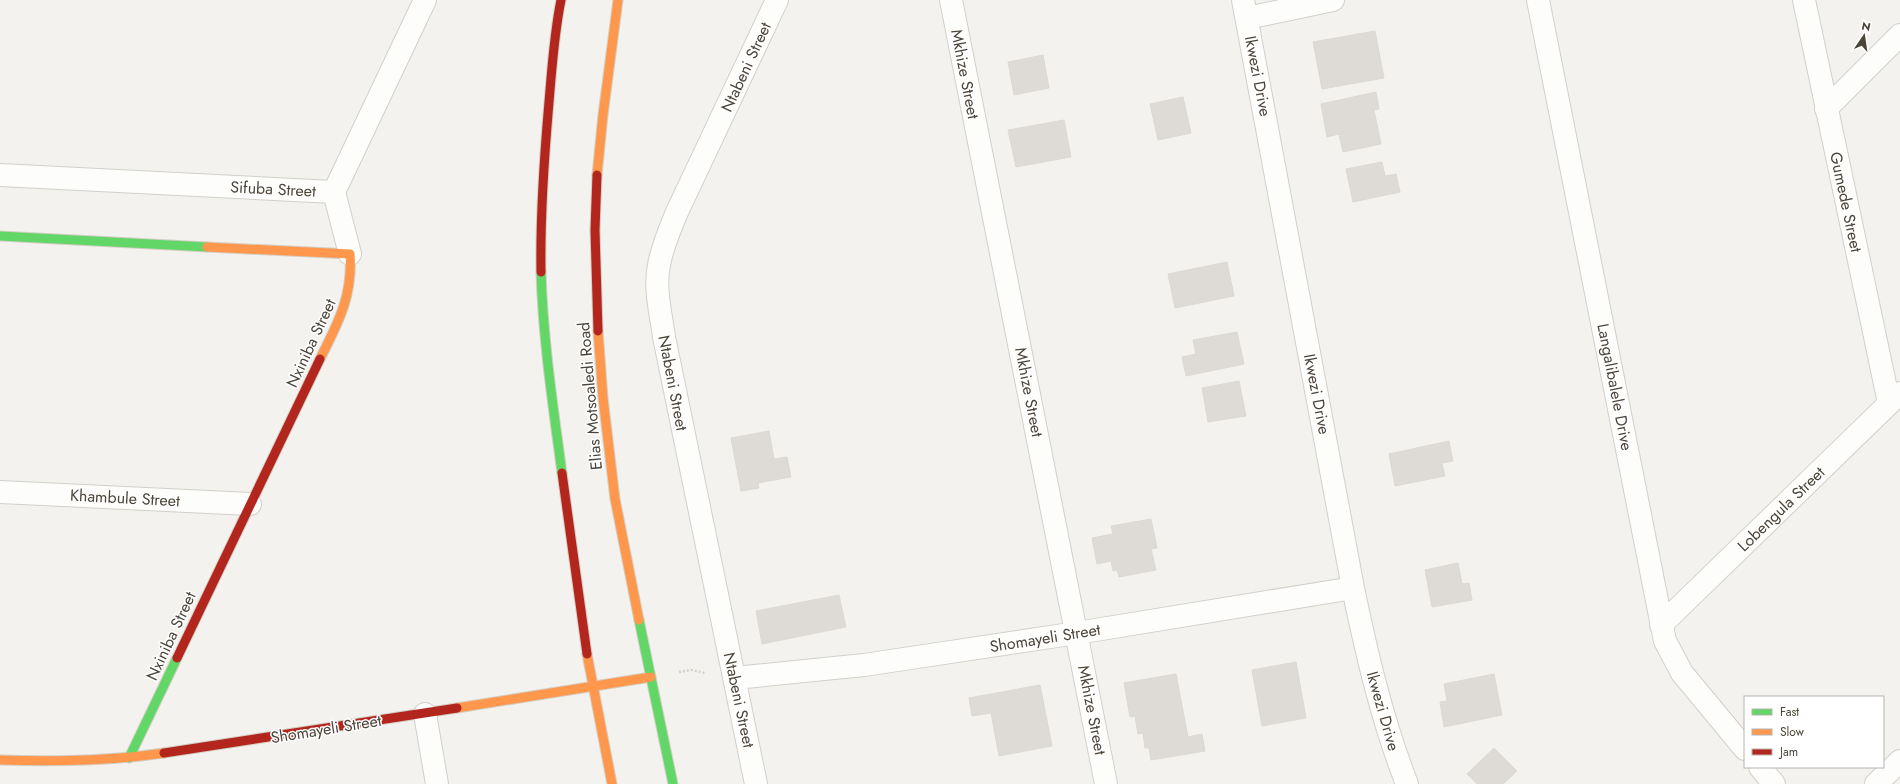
<svg xmlns="http://www.w3.org/2000/svg" width="1900" height="784" viewBox="0 0 1900 784" font-family="Jost,sans-serif">
<rect width="100%" height="100%" fill="#f4f2ee"/>
<path fill="#dedbd6" stroke="#dcd9d4" d="M1375,31L1384,78L1322,89L1313,42Z
M1043,55L1049,88L1014,95L1008,62Z
M1376,92L1379,109L1374,110L1381,144L1343,152L1339,134L1327,137L1321,104Z
M1183,97L1191,133L1158,140L1150,104Z
M1064,120L1071,157L1016,167L1008,130Z
M1382,162L1385,176L1396,174L1400,192L1353,202L1346,169Z
M1227,262L1234,296L1175,308L1168,274Z
M1237,332L1244,364L1186,376L1182,357L1196,354L1193,340Z
M1239,381L1246,416L1208,422L1202,388Z
M769,431L774,459L787,457L791,477L758,483L759,488L741,491L731,438Z
M1449,441L1453,461L1442,463L1445,476L1395,486L1389,454Z
M1151,519L1157,548L1151,549L1156,570L1119,577L1117,570L1113,571L1111,561L1097,564L1092,538L1113,534L1111,526Z
M1458,563L1462,584L1469,583L1472,600L1432,607L1425,570Z
M839,595L846,627L762,644L756,611Z
M1296,662L1306,718L1262,726L1252,670Z
M1176,674L1188,737L1202,734L1205,751L1151,760L1149,748H1145L1143,733L1138,734L1135,716L1130,717L1124,683Z
M1494,674L1502,715L1444,727L1440,702L1447,701L1444,684Z
M1040,685L1052,746L999,756L991,713L972,716L969,698Z
M1494,748L1517,771L1503,784H1477L1467,774Z"/>
<g fill="none" stroke-linecap="round" stroke-linejoin="round">
<g stroke="#d2d0cb" stroke-width="24">
<path id="street" d="M951,0L1106,784
M1243,0L1353,588C1367,655 1382,720 1407,784
M1538,0L1665,641L1682,673L1745,749
M1804,0L1889,403
M1247,18L1333,0
M1826,109L1900,35
M0,175L334,192
M334,192L425,0
M334,192L350,254
M0,492L250,504
M1661,625L1900,393
M735,678L864,665L1077,633L1353,588
M425,714L437,784
M1760,767L1774,784
M756,784L664,337C661,314 654,288 659,265C662,247 670,229 677,212L777,0
M1876,784L1900,761"/>
</g>
<g stroke="#d3cfc5" stroke-width="11">
<path id="fast" d="M0,236L207,247
M541,272C543,340 553,406 562,473
M639,620L673,784
M129,758L177,658"/>
</g>
<g stroke="#d3cfc5" stroke-width="11">
<path id="slow" d="M597,175L603,115L618,0
M207,247L350,254C353,296 338,323 320,359
M598,331L603,398L615,499L639,620
M587,654L612,784
M457,708L651,677
M0,760C55,762 109,761 164,753"/>
</g>
<g stroke="#d3cfc5" stroke-width="11">
<path id="jam" d="M597,175L595,230L598,331
M541,272C540,215 544,159 549,102C552,68 554,34 561,0
M562,473L587,654
M177,658L320,359
M164,753L457,708"/>
</g>
<path stroke="#d3d2cc" stroke-width="2.5" stroke-dasharray="2 2" stroke-linecap="butt" d="M679,672L691,670L705,673"/>
<use href="#street" stroke="#fdfdfc" stroke-width="22"/>
<use href="#fast" stroke="#63d668" stroke-width="9"/>
<use href="#slow" stroke="#ff974d" stroke-width="9"/>
<use href="#jam" stroke="#b3261e" stroke-width="9"/>
</g>
<g text-anchor="middle" dominant-baseline="central" stroke-width="3" stroke-linejoin="round" paint-order="stroke">
<g font-size="16" fill="#4b4439" stroke="#fff">
<text transform="translate(746 67) rotate(-65)">Ntabeni Street</text>
<text transform="translate(965 74) rotate(79)">Mkhize Street</text>
<text transform="translate(1258 76) rotate(79)">Ikwezi Drive</text>
<text transform="translate(273 189) rotate(3)">Sifuba Street</text>
<text transform="translate(1846 202) rotate(78)">Gumede Street</text>
<text transform="translate(311 343) rotate(-65)">Nxiniba Street</text>
<text transform="translate(673 383) rotate(79)">Ntabeni Street</text>
<text transform="translate(1615 387) rotate(79)">Langalibalele Drive</text>
<text transform="translate(1029 392) rotate(79)">Mkhize Street</text>
<text transform="translate(1317 394) rotate(79)">Ikwezi Drive</text>
<text transform="translate(590 396) rotate(-95)">Elias Motsoaledi Road</text>
<text transform="translate(125 498) rotate(3)">Khambule Street</text>
<text transform="translate(1781 509) rotate(-44)">Lobengula Street</text>
<text transform="translate(171 636) rotate(-65)">Nxiniba Street</text>
<text transform="translate(1045 638) rotate(-9)">Shomayeli Street</text>
<text transform="translate(739 700) rotate(78)">Ntabeni Street</text>
<text transform="translate(1092 710) rotate(79)">Mkhize Street</text>
<text transform="translate(1383 711) rotate(74)">Ikwezi Drive</text>
<text transform="translate(326 729) rotate(-9)">Shomayeli Street</text>
</g>
</g>
<rect x="1744" y="696" width="140" height="72" fill="#ffffff" stroke="#b7b4b0"/>
<rect x="1752" y="709" width="20" height="6" fill="#63d668" stroke="#b7b4b0"/>
<text x="1780" y="716" font-size="12" fill="#4b4439">Fast</text>
<rect x="1752" y="729" width="20" height="6" fill="#ff974d" stroke="#b7b4b0"/>
<text x="1780" y="736" font-size="12" fill="#4b4439">Slow</text>
<rect x="1752" y="749" width="20" height="6" fill="#b3261e" stroke="#b7b4b0"/>
<text x="1780" y="756" font-size="12" fill="#4b4439">Jam</text>
<g transform="translate(1864 36) rotate(13)" stroke="#ffffff" stroke-width="3" paint-order="stroke">
<path d="M0-3L7 15L0 10L-7 15Z" fill="#4b4439"/>
<text y="-6" font-size="11" font-weight="bold" text-anchor="middle" fill="#4b4439">N</text>
</g>
</svg>
